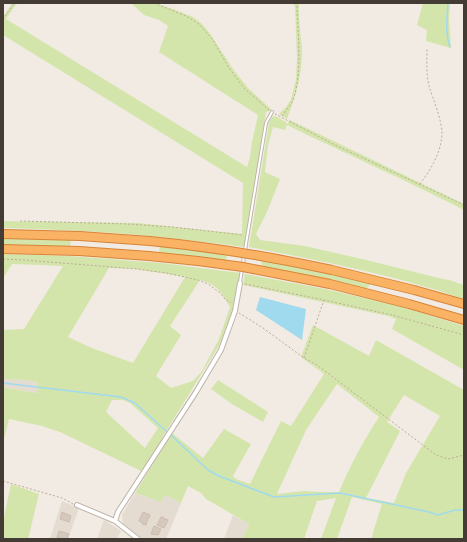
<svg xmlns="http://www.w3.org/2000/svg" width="467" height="542" viewBox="0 0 467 542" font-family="'Work Sans',sans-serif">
<rect width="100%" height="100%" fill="#f1ebe3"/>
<path fill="#e5dcd1" d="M3,379L26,380L38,382L37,393L3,387Z
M135,493L161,502L165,495L181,503L166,539H143L123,524L122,515Z
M62,501L79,508L68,539H50Z
M233,515L249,524L242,539H224Z
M104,520L121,531L117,539H97Z"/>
<path fill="#d4e5ac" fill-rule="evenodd" d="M13,3H17L6,19L247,167L250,157L252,142L258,115L159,52L168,26L159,20L144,15L131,3H154L173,9L193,17L201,23L209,32L233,69L248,88L272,110L266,112L245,247C197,241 149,235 101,232C68,230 36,229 3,228V221L138,223L242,234L243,183L3,35V17Z
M291,3H299C298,19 301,34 302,50C302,76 296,95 287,119L279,114L287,106L291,99L296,80L297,58L295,6Z
M423,3H450L449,18L451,48L426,41L427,30L417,25Z
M275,116L286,122L287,124L290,120L464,204V210C406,180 346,154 287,125L285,130L273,127L268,145L265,172L280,179L267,212L256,234L260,240L305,246L362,259L443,279L449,280L464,285V299C394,275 322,261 249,247L269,123L272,117Z
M3,237L71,239L70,247L3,246Z
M160,245L227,254L226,261L159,253Z
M3,254L69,256L161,263L240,273L233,311L220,344L165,433L154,453L141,471L60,432L42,426L9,419L3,443V387L37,393L38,382L26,380L3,379V330L24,329L63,266L12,264L3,278ZM109,268L135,269L185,277L133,363L92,348L68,337ZM200,280C218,285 221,292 230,307L219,339L202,371L193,381L171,388L156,376L181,335L170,326ZM112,400H123L130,403L158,428L145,448L106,412Z
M262,260L368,281L370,285L366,289L261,267Z
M245,274L325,289L399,306L464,326V370L392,329L396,319L388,316L243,285Z
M313,325L369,356L376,340L464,390V539H371L382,504L352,497L337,539H321L336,498L317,501L304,539H242L249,524L206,499L201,493L188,486L181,503L165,495L161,502L135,493L172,433L203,458L224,429L251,444L233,476L236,479L250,484L281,421L291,426L324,374L301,357ZM337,384L379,417C363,441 350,466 339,492H320L304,491L277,494L306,430ZM404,395L440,416L406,473L394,503L366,498L400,431L387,422Z
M218,380L268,412L263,422L232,404L211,389Z
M11,484L39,494L28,539H3V522Z"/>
<path fill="#a0daee" d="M260,297L306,309L302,340L256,310Z"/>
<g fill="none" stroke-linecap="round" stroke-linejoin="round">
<path stroke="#a0daee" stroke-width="1.5" d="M448,3C447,18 445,33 450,47
M3,383L121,397L135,403L166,431
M171,435L208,470L219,476L274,497L340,493L429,512L438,515L455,510H464"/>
</g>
<path fill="#d5c8bc" stroke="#cdbcad" d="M62,512L71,516L69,522L60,519Z
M143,512L150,515L149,518H148L146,525L142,524L143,523L139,521Z
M161,517H163V518L168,520L164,528L157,525Z
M154,526L161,529L158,535L155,534V535L151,534Z
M59,531L69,534L67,539H63L57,537Z"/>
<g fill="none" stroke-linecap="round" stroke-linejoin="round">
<g stroke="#bfb4a9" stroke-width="4">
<path id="service" d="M245,250L266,123L272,112
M243,264L244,255
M240,282L242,269"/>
</g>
<g stroke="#bfb4a9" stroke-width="6">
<path id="minor" d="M77,505L115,521
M138,539L115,521L118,512L196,392L221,350L235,311L240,283"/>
</g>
<g stroke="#d98436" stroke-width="10">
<path id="motorway" d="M3,234L80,236L150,241
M3,249L79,251L149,256
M332,270L414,290L464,304
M330,284L409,304L464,320"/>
</g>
<path stroke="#beab98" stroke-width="1" stroke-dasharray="2 2" stroke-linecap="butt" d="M154,3L186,16L199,24L213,40L229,68L244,88L269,110
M3,19L14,3
M275,114L333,144L464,205
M282,116C285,112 288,108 291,104C303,82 298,33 297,8V3
M420,184C431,169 441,153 442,134C442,120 433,99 429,86C426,73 427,62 427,49
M20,221L128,224L172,227L243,235
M3,259L24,260L137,269L167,273L198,280L208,284L219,292L225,299L231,303
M245,284L324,300L392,315L464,335
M239,313L263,328L304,358L317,365L436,455L448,459L464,455
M304,358L324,300
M3,481L62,498L73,504"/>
<use href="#service" stroke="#fff" stroke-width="2"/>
<use href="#minor" stroke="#fff" stroke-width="4"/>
<use href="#motorway" stroke="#fab265" stroke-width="8"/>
<g stroke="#d98436" stroke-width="10" stroke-linecap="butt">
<path id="motorway-bridge" d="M150,241C212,247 272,257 332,270
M149,256L198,261L243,267L330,284"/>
</g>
<use href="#motorway-bridge" stroke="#fab265" stroke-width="8"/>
</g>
<rect width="467" height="542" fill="none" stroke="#433b34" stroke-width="8"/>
</svg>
